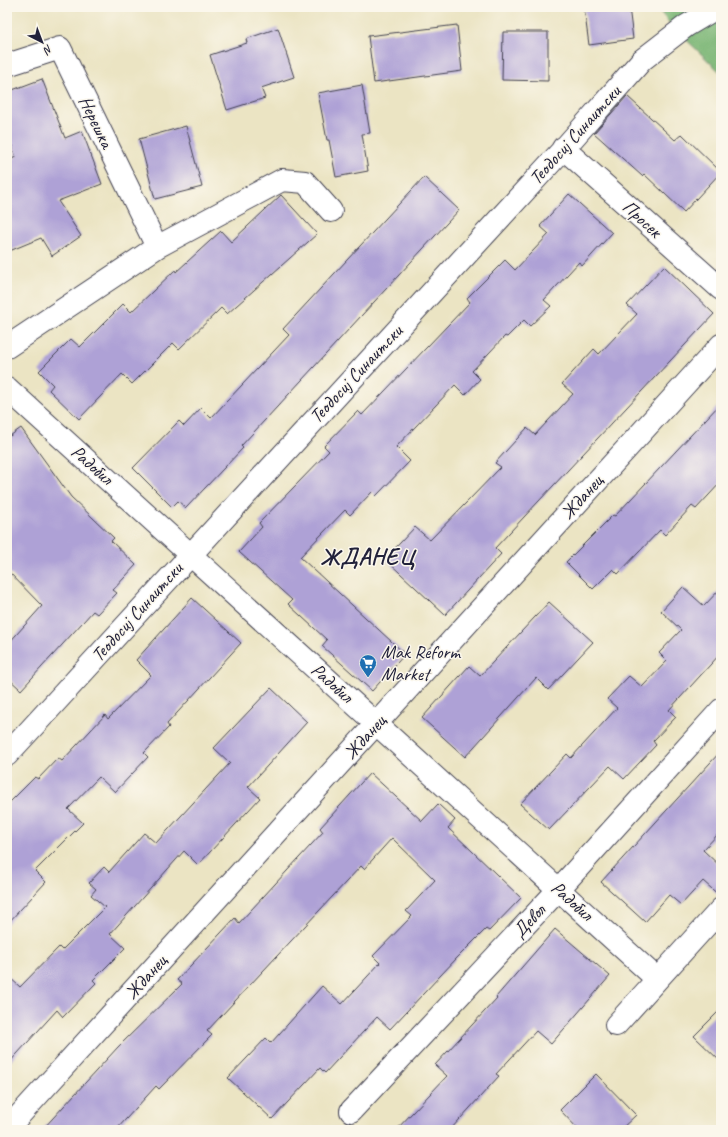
<svg xmlns="http://www.w3.org/2000/svg" width="728" height="1137" viewBox="0 0 728 1137" font-family="Caveat,sans-serif">
<rect width="100%" height="100%" fill="#fbf7ec"/>
<filter id="ink" filterUnits="userSpaceOnUse"><feTurbulence type="fractalNoise" baseFrequency=".025" numOctaves="2"/><feDisplacementMap in="SourceGraphic" scale="8" xChannelSelector="R" yChannelSelector="G"/><feConvolveMatrix kernelMatrix="1 2 1 2 8 2 1 2 1" color-interpolation-filters="sRGB"/></filter>
<filter id="wash" filterUnits="userSpaceOnUse"><feTurbulence type="fractalNoise" baseFrequency=".012" numOctaves="4" result="noise"/><feDisplacementMap in="SourceGraphic" scale="16" xChannelSelector="R" yChannelSelector="G"/><feGaussianBlur stdDeviation="0.9" result="paint"/><feColorMatrix in="noise" values="0 0 0 0 0 0 0 0 0 0 0 0 0 0 0 0 0 1.4 0 .05"/><feComposite in="paint" operator="in"/></filter>
<g filter="url(#wash)">
<rect width="100%" height="100%" fill="#ebe4c3"/>
<path fill="#7ab675" stroke="#4e6c58" d="M656,7H721V73L672,26Z"/>
<g id="blocks">
<path fill="#aea1d6" d="M584,7H629L633,39L589,45Z
M457,25L462,71L374,83L368,36Z
M278,28L294,77L261,88L265,98L227,110L210,55L247,43L246,39Z
M503,32H548V81L502,80Z
M42,79L65,138L82,131L102,184L58,201L81,236L52,256L41,238L7,252V161L16,157L7,133V92Z
M362,85L370,133L362,134L368,171L336,177L329,140H327L318,93Z
M627,96L675,140L682,134L721,172L684,212L644,174L642,176L594,133Z
M186,126L202,187L155,199L139,139Z
M424,177L459,210L241,446L243,448L186,508L178,501L172,507L133,468L179,421L184,426L201,408L211,418L289,335L283,329Z
M569,194L612,233L582,266L579,262L544,300L551,306L530,326L524,320L507,337L505,336L472,371L480,379L465,395L455,385L396,447L410,461L376,496L372,492L350,515L345,510L300,557L405,654L372,691L322,646L327,640L288,604L292,600L239,552L262,527L259,523L329,451L324,446L358,411L362,415L470,302L467,298L505,260L515,270L549,234L540,226Z
M281,195L317,234L227,314L221,308L179,349L173,343L132,384L122,374L79,419L49,390L53,385L39,371L71,339L80,347L123,304L131,312L175,270L176,272L221,231L231,242Z
M664,266L714,314L495,548L501,554L445,615L385,559L415,527L430,540L501,467L495,463L527,428L535,435L573,394L562,384L594,349L599,354L637,314L627,305Z
M721,403V482L696,509L692,506L665,535L660,530L618,574L613,569L593,589L566,562L613,515L615,516Z
M21,428L71,497L114,538L111,541L136,565L113,590L117,593L97,614L93,611L21,690L7,677V645L42,606L7,570V438Z
M683,587L704,606L721,588V653L669,710L676,717L653,741L656,745L624,779L610,766L549,830L520,804L567,754L571,758L617,708L607,699L629,676L642,687L667,661L659,653L681,630L661,611Z
M192,598L241,643L167,724L169,727L144,753L148,757L115,792L99,777L68,809L83,823L35,871L46,882L7,924V805L35,777L38,779L58,758L62,761L105,715L108,719L151,675L136,660Z
M549,602L593,642L548,690L536,678L465,757L422,718L469,666L480,676Z
M271,688L307,722L248,787L260,798L198,865L184,851L110,934L125,948L93,980L96,983L63,1017L57,1010L7,1065V975L20,987L59,947L62,950L105,907L91,895L96,889L89,883L104,867L109,872L144,833L156,843L230,763L214,748Z
M721,751V831L703,850L721,867V897L703,881L681,905L669,895L645,922L601,882Z
M370,773L422,821L438,804L455,820L448,828L521,898L489,931L486,929L457,958L390,1029L377,1017L325,1073L320,1068L272,1119L228,1078L266,1038L271,1043L322,986L342,1004L380,963L373,956L412,916L406,911L435,880L392,838L364,869L361,866L207,1031L212,1035L159,1089L156,1086L116,1130H42L118,1047L182,984L177,980L235,918L239,923L323,832L320,828Z
M555,929L610,976L551,1044L536,1031L496,1074L499,1076L450,1130H396L447,1076L435,1065L497,998L496,997Z
M721,1009V1062L694,1036Z
M596,1074L636,1115L620,1130H579L560,1110Z"/>
</g>
</g>
<g filter="url(#ink)">
<use href="#blocks" fill-opacity="0" stroke="#403f4f" stroke-width="1"/>
<g fill="none" stroke-linecap="round" stroke-linejoin="round">
<g stroke="#403f4f" stroke-width="24">
<path id="street" d="M7,65L60,48L157,247
M563,148L721,289
M7,347L157,247L282,180L305,182L331,211
M7,388L657,979
M7,755L567,145L642,60L686,26L718,7
M616,1025L721,909
M351,1111L559,889L721,710
M7,1129L721,345"/>
</g>
<use href="#street" stroke="#fff" stroke-width="22"/>
</g>
</g>
<defs>
<g id="supermarket-pin" transform="scale(0.9)"><path d="M0 17L-7.5 6A9.5 9.5 0 1 1 7.5 6Z" fill="#1f6fb2" stroke="#fbf7ec"/><path d="M-6-5.5h2.5l.6 2H6L4.5 2H-2.5L-4.4-4H-6ZM-1.5 3.2a1.3 1.3 0 1 0 .1 0ZM3 3.2a1.3 1.3 0 1 0 .1 0Z" fill="#fff"/></g>
</defs>
<g fill-rule="evenodd">
<use href="#supermarket-pin" x="368" y="663"/>
</g>
<g text-anchor="middle" dominant-baseline="central" stroke-width="3" stroke-linejoin="round" paint-order="stroke">
<g font-size="19" fill="#22223b" stroke="#fbf7ec">
<text transform="translate(96 122) rotate(64)">Нерешка</text>
<text transform="translate(575 135) rotate(-48)">Теодосиј Синаитски</text>
<text transform="translate(642 219) rotate(42)">Просек</text>
<text transform="translate(356 374) rotate(-47)">Теодосиј Синаитски</text>
<text transform="translate(92 465) rotate(42)">Радобил</text>
<text transform="translate(582 497) rotate(-48)">Жданец</text>
<text transform="translate(137 612) rotate(-48)">Теодосиј Синаитски</text>
<text transform="translate(332 683) rotate(42)">Радобил</text>
<text transform="translate(365 737) rotate(-48)">Жданец</text>
<text transform="translate(572 901) rotate(42)">Радобил</text>
<text transform="translate(529 921) rotate(-47)">Девол</text>
<text transform="translate(146 977) rotate(-48)">Жданец</text>
</g>
<g font-size="19" fill="#22223b" stroke="#fbf7ec" text-anchor="start">
<text x="381" y="652">Mak Reform<tspan x="381" dy="22">Market</tspan></text>
</g>
<g font-size="23" font-weight="bold" letter-spacing="1" fill="#22223b" stroke="#fbf7ec">
<text x="368" y="556">ЖДАНЕЦ</text>
</g>
</g>
<rect width="728" height="1137" fill="none" stroke="#fbf7ec" stroke-width="24"/>
<g transform="translate(42 42) rotate(138)" stroke="#fbf7ec" stroke-width="3" paint-order="stroke">
<path d="M0-3L7 15L0 10L-7 15Z" fill="#22223b"/>
<text y="-6" font-size="11" font-weight="bold" text-anchor="middle" fill="#22223b">N</text>
</g>
</svg>
